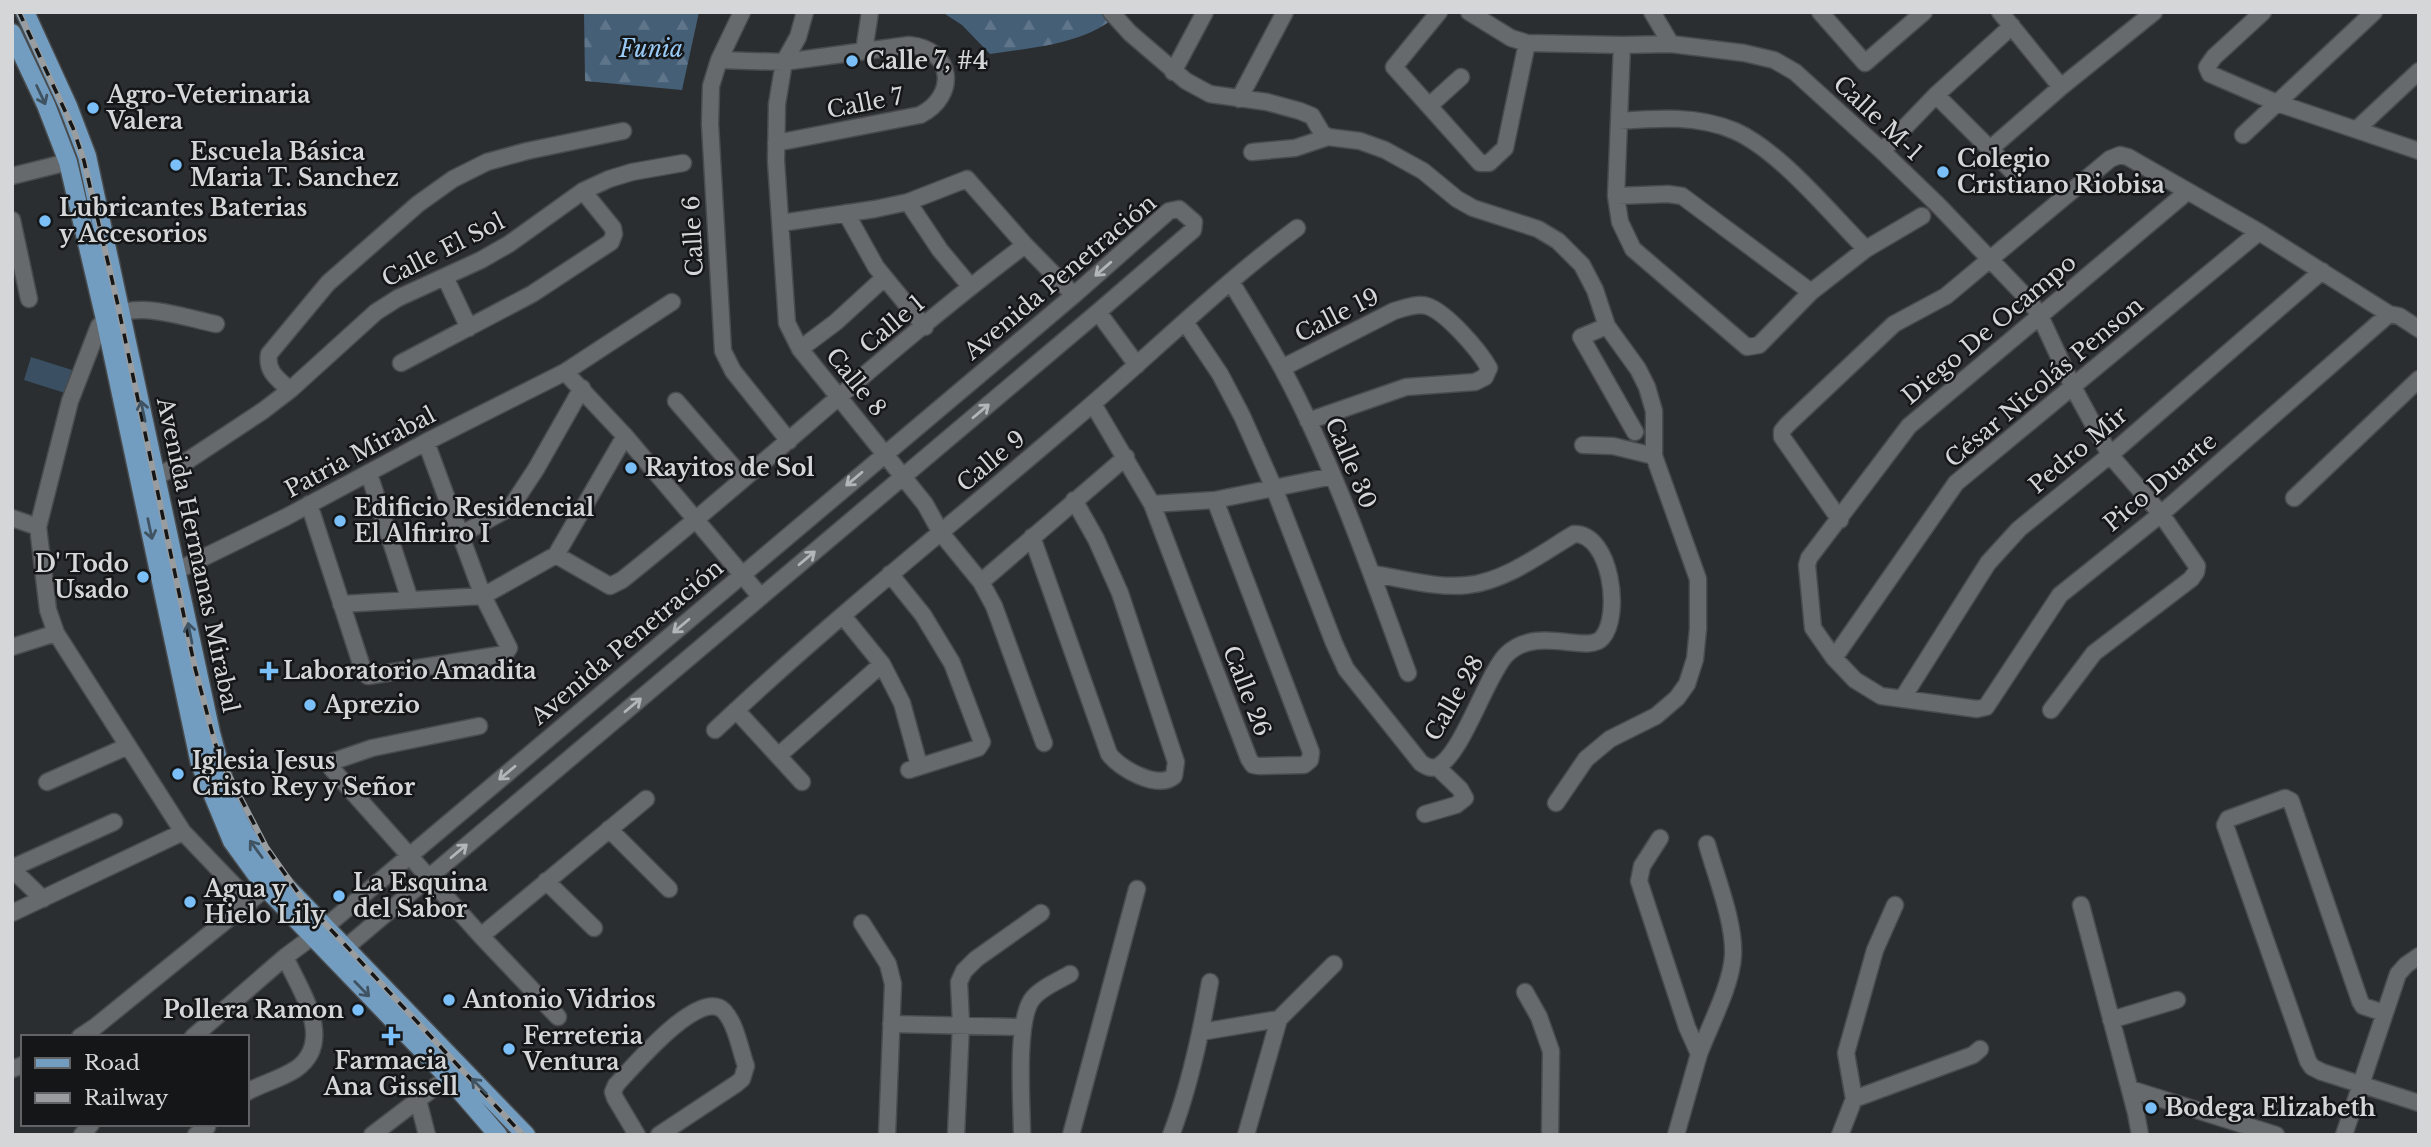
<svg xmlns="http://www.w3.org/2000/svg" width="2431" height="1147" viewBox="0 0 2431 1147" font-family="'Libre Baskerville',serif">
<defs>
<pattern id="forest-firs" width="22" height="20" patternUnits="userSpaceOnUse" patternTransform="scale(1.75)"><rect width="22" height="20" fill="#455f77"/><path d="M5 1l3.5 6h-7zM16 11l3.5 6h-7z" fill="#5f758a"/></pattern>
</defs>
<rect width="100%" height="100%" fill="#2b2e30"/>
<path fill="url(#forest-firs)" d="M584,12H699L682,90L585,81Z
M942,12H1100L1109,22C1075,45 1030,48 990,54L962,25Z"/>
<path fill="#3a5062" d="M31,357L72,370L65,393L24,380Z"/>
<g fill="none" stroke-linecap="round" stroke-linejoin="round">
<g stroke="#494c4e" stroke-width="19">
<path id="minor" d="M742,12L719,60L711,86L710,124L723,351L733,371L789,441
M805,12L798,37L784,62L777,104L776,161L787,323L800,349L925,504L941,533L981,582L994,606L1044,743
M1111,12L1130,33L1186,81L1210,94L1267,102L1300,111L1312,116L1322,133L1328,137L1360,141L1385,150L1423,171L1457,199L1473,208L1538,229L1558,241L1582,265L1595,290L1607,326L1638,369L1647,387L1654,411V456L1698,579V629L1695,659L1687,684L1677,698L1656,716L1610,739L1586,759L1556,803
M1439,12L1394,67L1480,163H1489L1505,148L1527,43
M1469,12L1511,38L1527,43L1622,45L1671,44L1744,53L1774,60L1795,72L1882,151L1938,205L2029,300L2040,316L2073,387L2110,455L2161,514L2197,566L2196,572L2191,579L2094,653L2051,710
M1652,12L1671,44
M1820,12L1865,63L1924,12
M2000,12L2061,87
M2263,12L2214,57L2207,67L2210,74L2277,103L2419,151
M1622,45L1616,196L1620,222L1633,249L1747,347L1759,345L1811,292L1866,249L1922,216
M864,51L870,12
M719,60L784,62L909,45C954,49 958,96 920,115L776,143
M1173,72L1205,12
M1936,95L2013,172
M1239,99L1285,12
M1429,106L1461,77
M1619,121C1658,118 1698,115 1735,131C1780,151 1830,213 1866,249
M2357,129L2419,71
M2243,135L2374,12
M1990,149L2061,87L2154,12
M1882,151L1936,95L2012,26
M1252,152L1295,148L1328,137
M12,176L68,162
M2187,192L1909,426L1809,558L1807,565L1813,628L1834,658L1855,680L1881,696L1977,709L1986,707L2060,595L2161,514L2389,314
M1616,196L1668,194L1682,196L1811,292
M908,202L940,250L970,286
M846,213L876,267L925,327
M12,220L29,299
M781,223L875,209L908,202L967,179L1025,245L1074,295
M445,277L469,328
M1231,282C1248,310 1266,339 1282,368C1334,465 1370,570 1408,673
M1098,312L1137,365
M1185,322L1220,374L1242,416L1274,488L1334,643L1346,669L1421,763C1426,766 1430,769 1436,767C1461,758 1486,676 1506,655C1536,624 1587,655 1602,638C1622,616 1611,533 1574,534C1542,553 1506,581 1468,585C1437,589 1402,578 1372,574
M216,324C181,317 127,295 99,326L70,401L38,527L48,610L56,633L183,832L250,902
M1607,326L1581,337L1635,432
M800,349L836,322L884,278
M401,363L532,294L611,242L614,234L613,228L583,191
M1282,368L1394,311C1404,308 1417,303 1427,306C1446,312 1479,350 1489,368L1485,377L1475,382L1406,387L1308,421
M565,372L625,436L761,597
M290,390C278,379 266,372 269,354L328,283L418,204L453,179L487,162L527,151L623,131
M676,401L743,478
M1093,404L1152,504L1249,759L1253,765L1259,766L1304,765L1310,760L1311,752L1215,500
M1583,445L1613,446L1654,456
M369,474L410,600
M147,481L187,461L264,410L290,390L376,312L398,298L481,260L509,244L583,191L609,179L632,172L683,163
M2294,498L2419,379
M309,504L364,673L368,676L505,654L509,648L483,596L426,442
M1152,504L1215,500L1333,476
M12,518L38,527
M1840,520L1782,437V431L1787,425L1894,324L1946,296L2110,159L2120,155L2128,157L2259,232L2389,314L2399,316L2419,329
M460,535L511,507L536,469L582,388
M1032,537L1109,754C1120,769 1158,790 1174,776L1176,762L1120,593L1096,539L1074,500
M556,555L610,586L622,580C758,472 885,350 1025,245
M176,571L286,517L426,442L565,372L672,302
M890,574L923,615L952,663L982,742L978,748L909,770
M981,582L1126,457
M341,604L483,596L556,555L625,436
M843,616L882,664L902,703L919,765
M12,647L56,633
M1834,658L1956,483L2259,232
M1902,699L1988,563L2019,529L2110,455L2322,271
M736,710L802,782
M479,726L372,748L334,761L330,764L332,769L481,936L558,1017
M715,730C828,623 950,526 1068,425C1145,360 1217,288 1297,228
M778,756L882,664
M47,782L128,746
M1425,814L1456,805L1465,798L1460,789L1437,767
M609,829L669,889
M1660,838L1642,866L1639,881L1687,1027L1699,1054L1676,1135
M12,868L114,822
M12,869L43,899
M546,881L594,928
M2081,905L2136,1113L2140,1135
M12,913L183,832
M862,923L888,964L893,984L887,1135
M481,936L646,799
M1525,992L1539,1017L1551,1051L1550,1135
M2384,1013L2363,1006L2360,1001L2291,801L2285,798L2228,819L2225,825L2308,1061L2312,1067L2322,1072L2419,1103
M2111,1020L2177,1000
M891,1024L1023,1027
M1201,1032L1279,1019
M80,1037L95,1027L276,880
M193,1037L285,957L324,928L1074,295L1169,211L1179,209L1194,222L1193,230L1098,312L337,955
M1699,1054C1710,1025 1731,986 1733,956C1735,923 1716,877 1707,844
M12,1069L23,1065
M2130,1089L2276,1135
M247,1092C263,1083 281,1079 296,1069C336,1041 300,990 285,957
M1854,1099L1973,1055L1980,1049
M418,1100L427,1135
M82,1135L91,1124
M196,1135L207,1127
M372,1135L448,1077
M637,1135L615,1098L613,1092L616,1085C632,1068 700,986 724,1011C736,1024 740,1049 746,1066L742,1079L736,1084L659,1135
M956,1135L961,1024L959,982L964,971L976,959L1041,913
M1022,1135C1022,1105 1015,1019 1033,998C1041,988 1058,981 1070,974
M1071,1135L1137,889
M1171,1135C1190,1086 1201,1033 1210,982
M1246,1135L1279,1019L1334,964
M1840,1135L1854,1099L1846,1053L1875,950L1895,905
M2344,1135L2398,974L2406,965L2419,956"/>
</g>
<g stroke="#494c4e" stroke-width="21">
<path id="major" d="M25,12L68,106L87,156L211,733L230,803L246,835L278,878L526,1135
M12,33L46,105L68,162L105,319L200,764L232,841L266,888L448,1077L498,1135"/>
</g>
<use href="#minor" stroke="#676a6d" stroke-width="16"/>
<use href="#major" stroke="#739dc0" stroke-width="18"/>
<g stroke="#9a9d9f" stroke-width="6">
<path id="rail" d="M19,12L73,128L84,161L117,301L195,668L215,743L225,768L266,847L304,901L523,1135"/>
</g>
<use href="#rail" stroke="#141617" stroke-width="3.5" stroke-dasharray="10" stroke-linecap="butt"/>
</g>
<defs><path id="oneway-shaft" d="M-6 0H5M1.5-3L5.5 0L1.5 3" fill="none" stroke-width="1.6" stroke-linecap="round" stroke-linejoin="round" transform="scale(1.75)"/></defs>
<g stroke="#3f5363">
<use href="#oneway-shaft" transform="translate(41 95) rotate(65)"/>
<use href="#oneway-shaft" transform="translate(143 411) rotate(-102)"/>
<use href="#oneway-shaft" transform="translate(150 529) rotate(78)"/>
<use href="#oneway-shaft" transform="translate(190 633) rotate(-101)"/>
<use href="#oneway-shaft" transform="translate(256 849) rotate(-126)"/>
<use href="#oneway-shaft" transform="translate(362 989) rotate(46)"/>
<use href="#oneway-shaft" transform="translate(479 1086) rotate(-134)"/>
</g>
<g stroke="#b3b6b8">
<use href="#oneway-shaft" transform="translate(1103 269) rotate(139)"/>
<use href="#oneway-shaft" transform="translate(981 411) rotate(-40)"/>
<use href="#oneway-shaft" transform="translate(854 479) rotate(140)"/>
<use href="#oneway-shaft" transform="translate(807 558) rotate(-40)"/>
<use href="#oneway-shaft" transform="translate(681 626) rotate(140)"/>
<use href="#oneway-shaft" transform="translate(633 705) rotate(-40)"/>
<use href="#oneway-shaft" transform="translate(507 773) rotate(140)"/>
<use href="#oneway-shaft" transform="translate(459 851) rotate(-40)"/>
</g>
<g fill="#7abff8" stroke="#141617" stroke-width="2.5">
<circle cx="852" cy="61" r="7"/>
<circle cx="93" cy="108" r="7"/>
<circle cx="176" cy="165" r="7"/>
<circle cx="1943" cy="172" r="7"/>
<circle cx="45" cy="221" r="7"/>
<circle cx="631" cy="468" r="7"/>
<circle cx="340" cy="521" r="7"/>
<circle cx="143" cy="577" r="7"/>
<path d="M265.5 660.5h7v7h7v7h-7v7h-7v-7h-7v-7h7z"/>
<circle cx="310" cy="705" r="7"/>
<circle cx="178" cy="774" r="7"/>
<circle cx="339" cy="896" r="7"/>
<circle cx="190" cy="902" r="7"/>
<circle cx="449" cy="1000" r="7"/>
<circle cx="358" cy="1010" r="7"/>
<path d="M387.5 1025.5h7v7h7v7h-7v7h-7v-7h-7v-7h7z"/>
<circle cx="509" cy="1049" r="7"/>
<circle cx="2151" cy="1108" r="7"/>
</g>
<g text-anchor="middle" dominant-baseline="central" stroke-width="5" stroke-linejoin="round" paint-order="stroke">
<g font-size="23" font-style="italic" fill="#99caf5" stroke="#141617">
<text x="651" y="49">Funia</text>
</g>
<g font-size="23" font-weight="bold" fill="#d4d6d8" stroke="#141617" text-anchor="start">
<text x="866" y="61">Calle 7, #4</text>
<text x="107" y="95">Agro-Veterinaria<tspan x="107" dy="26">Valera</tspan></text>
<text x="190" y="152">Escuela Básica<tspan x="190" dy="26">Maria T. Sanchez</tspan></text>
<text x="1957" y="159">Colegio<tspan x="1957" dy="26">Cristiano Riobisa</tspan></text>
<text x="59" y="208">Lubricantes Baterias<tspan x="59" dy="26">y Accesorios</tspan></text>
<text x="645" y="468">Rayitos de Sol</text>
<text x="354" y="508">Edificio Residencial<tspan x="354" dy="26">El Alfiriro I</tspan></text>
<text x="129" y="564" text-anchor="end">D' Todo<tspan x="129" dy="26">Usado</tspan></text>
<text x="283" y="671">Laboratorio Amadita</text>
<text x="324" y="705">Aprezio</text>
<text x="192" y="761">Iglesia Jesus<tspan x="192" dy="26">Cristo Rey y Señor</tspan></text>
<text x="353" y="883">La Esquina<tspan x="353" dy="26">del Sabor</tspan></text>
<text x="204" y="889">Agua y<tspan x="204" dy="26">Hielo Lily</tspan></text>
<text x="463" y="1000">Antonio Vidrios</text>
<text x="344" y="1010" text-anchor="end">Pollera Ramon</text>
<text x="523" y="1036">Ferreteria<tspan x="523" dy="26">Ventura</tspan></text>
<text x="391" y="1061" text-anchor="middle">Farmacia<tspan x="391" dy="26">Ana Gissell</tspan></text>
<text x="2165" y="1108">Bodega Elizabeth</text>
</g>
<g font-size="23" fill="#d4d6d8" stroke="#141617">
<text transform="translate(865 103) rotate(-11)">Calle 7</text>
<text transform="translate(1878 118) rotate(43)">Calle M-1</text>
<text transform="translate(693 236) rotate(-93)">Calle 6</text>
<text transform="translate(443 250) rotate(-27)">Calle El Sol</text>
<text transform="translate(1060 277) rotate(-40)">Avenida Penetración</text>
<text transform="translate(1337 315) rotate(-27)">Calle 19</text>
<text transform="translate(892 324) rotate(-40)">Calle 1</text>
<text transform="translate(1989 329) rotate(-40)">Diego De Ocampo</text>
<text transform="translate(856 382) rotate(51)">Calle 8</text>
<text transform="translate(2044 382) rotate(-40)">César Nicolás Penson</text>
<text transform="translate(2078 450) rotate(-40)">Pedro Mir</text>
<text transform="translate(360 452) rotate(-28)">Patria Mirabal</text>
<text transform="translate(991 461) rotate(-40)">Calle 9</text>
<text transform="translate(1351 463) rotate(67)">Calle 30</text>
<text transform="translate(2160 482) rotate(-40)">Pico Duarte</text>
<text transform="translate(198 555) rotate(78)">Avenida Hermanas Mirabal</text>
<text transform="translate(627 642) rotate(-40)">Avenida Penetración</text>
<text transform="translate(1247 691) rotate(69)">Calle 26</text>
<text transform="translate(1454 698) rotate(-60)">Calle 28</text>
</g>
</g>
<rect width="2431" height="1147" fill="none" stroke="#d4d6d8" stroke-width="28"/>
<rect x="21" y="1035" width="228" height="91" fill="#141617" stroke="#616364" stroke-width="2"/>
<rect x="35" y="1058" width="35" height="10" fill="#739dc0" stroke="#616364" stroke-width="2"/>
<text x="84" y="1070" font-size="21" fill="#d4d6d8">Road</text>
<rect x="35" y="1093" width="35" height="10" fill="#9a9d9f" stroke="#616364" stroke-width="2"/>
<text x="84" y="1105" font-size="21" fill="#d4d6d8">Railway</text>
</svg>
